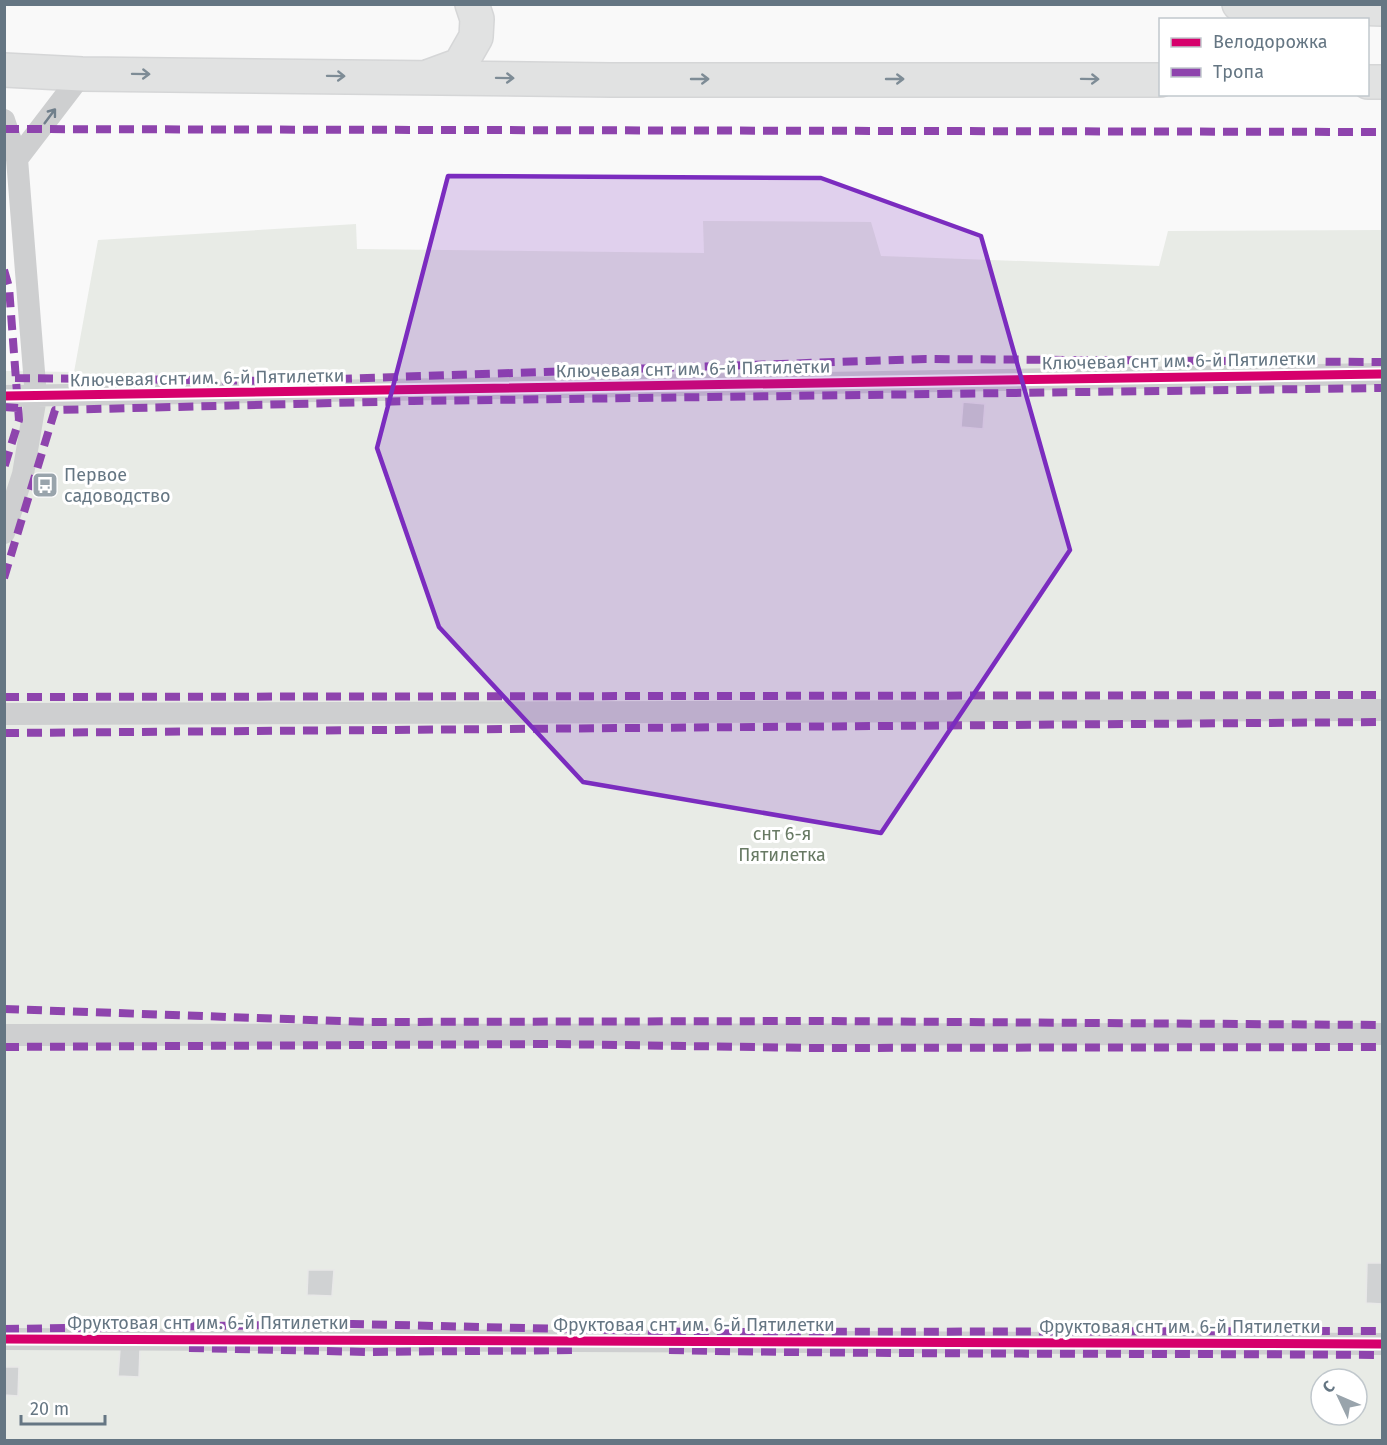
<svg xmlns="http://www.w3.org/2000/svg" width="1387" height="1445" viewBox="0 0 1387 1445" font-family="'Fira Sans',sans-serif">
<rect width="100%" height="100%" fill="#f9f9f9"/>
<path fill="#e8ebe6" fill-rule="evenodd" d="M703,221L871,222L881,256L1159,266L1168,231L1382,230V1440H5V371L74,372L98,240L356,224L357,249L704,253ZM1321,1379H1357V1415H1321Z"/>
<path fill="#d0d2d3" stroke="#e8e8e8" stroke-width="1.5" d="M963,402L985,404L983,429L961,427Z
M1367,1263H1382V1304L1366,1303Z
M308,1270H334L332,1296L307,1295Z
M120,1349H140L139,1377L118,1376Z
M4,1367H19L18,1396L4,1395Z"/>
<g fill="none" stroke-linecap="round" stroke-linejoin="round">
<g stroke="#d5d6d7" stroke-width="36">
<path id="primary" d="M1239,4L1382,9
M4,70L82,74L611,80H1160
M430,76L460,65L476,37L477,19L472,4
M1368,82H1382"/>
</g>
<path stroke="#cecfd0" stroke-width="22" d="M4,120L17,159L36,397L23,474L4,533
M17,159L82,74
M4,396L1382,374
M4,714L1382,710
M4,1035L1382,1034
M4,1339L1382,1344"/>
<use href="#primary" stroke="#e1e2e2" stroke-width="33"/>
<path stroke="#8e44ad" stroke-width="8" stroke-dasharray="15 8" stroke-linecap="butt" d="M4,129L1382,132
M4,270L9,287L19,420L4,468
M15,378L276,381L926,359L1382,362
M4,407L18,408
M4,578L55,410L413,401L1382,388
M4,697L1382,695
M4,733L1382,722
M4,1009L369,1022L817,1021L1382,1025
M4,1047L553,1044L817,1048L1382,1047
M4,1329L352,1324L696,1332L1382,1331
M189,1348L370,1352L573,1350
M669,1350C907,1355 1144,1353 1382,1355"/>
<g stroke="#fff" stroke-width="13">
<path id="cycleway" d="M4,396L1382,374
M4,1339L1382,1344"/>
</g>
<use href="#cycleway" stroke="#d6006c" stroke-width="9"/>
</g>
<defs><path id="oneway-shaft" d="M-6 0H5M1.5-3L5.5 0L1.5 3" fill="none" stroke-width="1.6" stroke-linecap="round" stroke-linejoin="round" transform="scale(1.5)"/></defs>
<g stroke="#7e8c96">
<use href="#oneway-shaft" transform="translate(141 74) rotate(1)"/>
<use href="#oneway-shaft" transform="translate(336 76) rotate(1)"/>
<use href="#oneway-shaft" transform="translate(505 78) rotate(1)"/>
<use href="#oneway-shaft" transform="translate(700 79)"/>
<use href="#oneway-shaft" transform="translate(895 79)"/>
<use href="#oneway-shaft" transform="translate(1090 79) rotate(1)"/>
</g>
<use stroke="#707f8b" href="#oneway-shaft" transform="translate(50 116) rotate(-53)"/>
<path fill="#7b2cbf" fill-opacity="0.2" stroke="#7b2cbf" stroke-width="4.5" stroke-linejoin="round" d="M448,176L821,178L981,236L1070,550L881,833L583,782L439,627L377,448Z"/>
<defs>
<g id="bus-square" transform="scale(1.35)"><rect x="-9" y="-9" width="18" height="18" rx="4" fill="#99a4ac" stroke="#fff"/><path d="M-5-6H5V4H4V6H2V4H-2V6H-4V4H-5ZM-3.5-4V0h7V-4ZM-3.5 1.2v1.5H-2V1.2ZM2 1.2v1.5H3.5V1.2Z" fill="#fff"/></g>
</defs>
<g fill-rule="evenodd">
<use href="#bus-square" x="45" y="485"/>
</g>
<g text-anchor="middle" dominant-baseline="central" stroke-width="6" stroke-linejoin="round" paint-order="stroke">
<g font-size="18" fill="#657683" stroke="#fff">
<text transform="translate(1179 361) rotate(-1)">Ключевая снт им. 6-й Пятилетки</text>
<text transform="translate(693 369) rotate(-1)">Ключевая снт им. 6-й Пятилетки</text>
<text transform="translate(207 378) rotate(-1)">Ключевая снт им. 6-й Пятилетки</text>
<text x="208" y="1323">Фруктовая снт им. 6-й Пятилетки</text>
<text x="694" y="1325">Фруктовая снт им. 6-й Пятилетки</text>
<text x="1180" y="1327">Фруктовая снт им. 6-й Пятилетки</text>
</g>
<g font-size="18" fill="#657683" stroke="#fff" text-anchor="start">
<text x="64" y="475">Первое<tspan x="64" dy="21">садоводство</tspan></text>
</g>
<g font-size="18" fill="#687a64" stroke="#fff">
<text x="782" y="834">снт 6-я<tspan x="782" dy="21">Пятилетка</tspan></text>
</g>
</g>
<rect width="1387" height="1445" fill="none" stroke="#657683" stroke-width="12"/>
<rect x="1159" y="18" width="210" height="78" fill="#ffffff" stroke="#c1c8cd" stroke-width="1.5"/>
<rect x="1171" y="38" width="30" height="9" fill="#d6006c" stroke="#c1c8cd" stroke-width="1.5"/>
<text x="1213" y="48" font-size="18" fill="#657683">Велодорожка</text>
<rect x="1171" y="68" width="30" height="9" fill="#8e44ad" stroke="#c1c8cd" stroke-width="1.5"/>
<text x="1213" y="78" font-size="18" fill="#657683">Тропа</text>
<g transform="translate(1339 1397) rotate(314)"><circle r="28" fill="#ffffff" stroke="#c1c8cd" stroke-width="1.5"/>
<path d="M0-4.5L10 22L0 15L-10 22Z" fill="#99a4ac"/>
<text y="-9" font-size="16" font-weight="bold" text-anchor="middle" fill="#657683">С</text>
</g>
<path d="M21 1415v9h84v-9" fill="none" stroke="#657683" stroke-width="3"/>
<text x="30" y="1415" font-size="18" fill="#657683" stroke="#ffffff" stroke-width="4.5" paint-order="stroke">20 m</text>
</svg>
